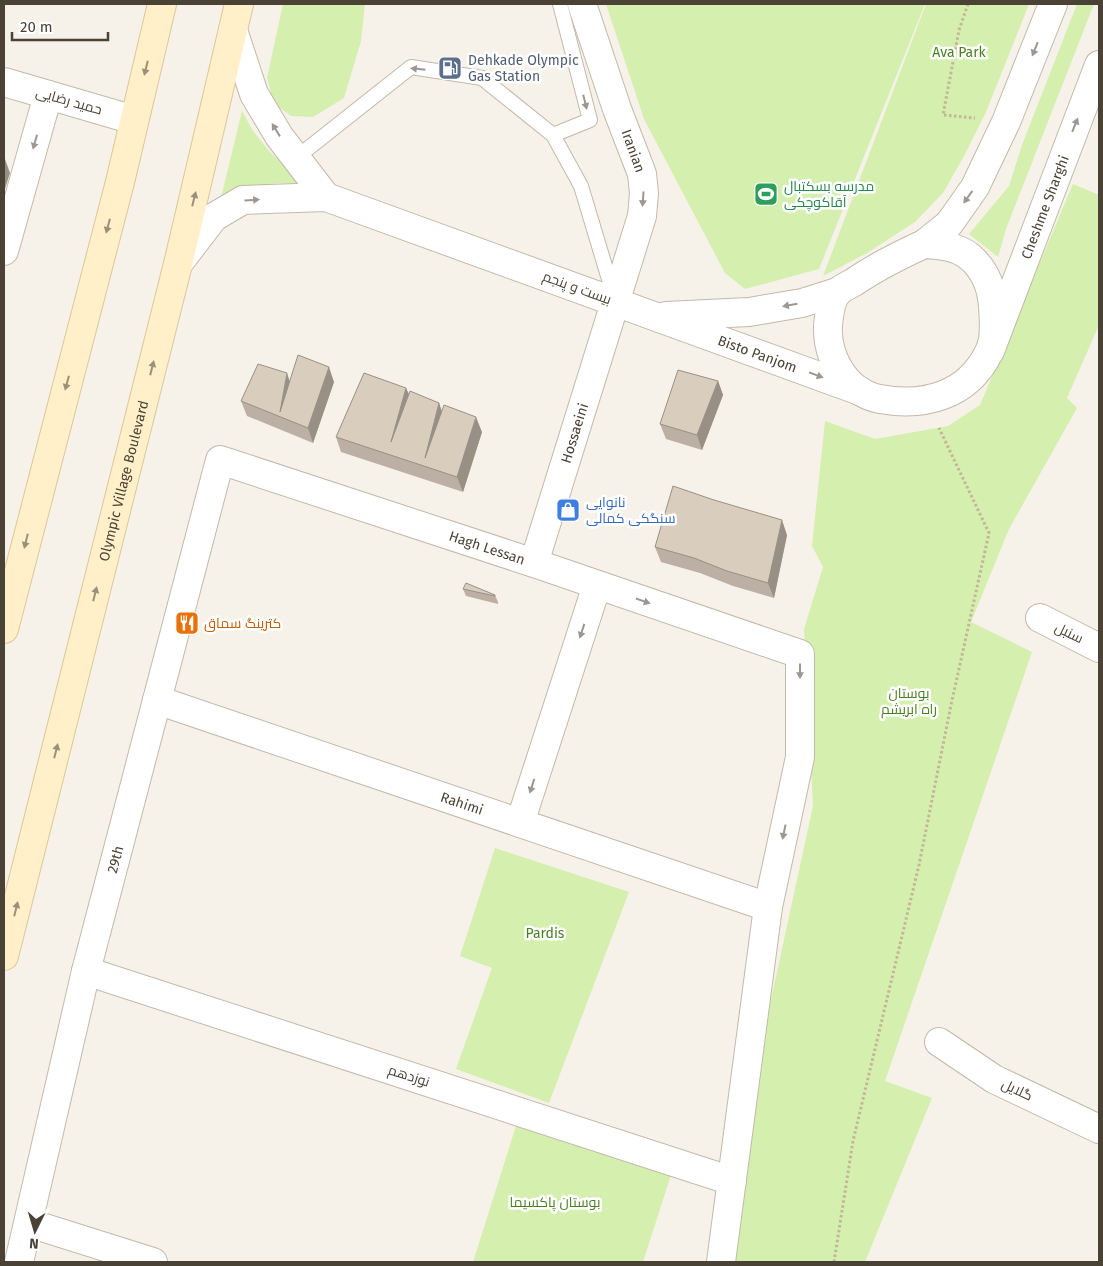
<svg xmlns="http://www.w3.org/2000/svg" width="1103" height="1266" viewBox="0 0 1103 1266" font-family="'Fira Sans',Cairo,sans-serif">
<rect width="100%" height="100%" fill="#f6f2e9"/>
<path fill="#d4efae" d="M283,4H365L361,41L344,98L313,117L291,116L274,104L267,78Z
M606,4H925L819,269L745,289L725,273L644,119Z
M926,4H1029L986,112L964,156L943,193L915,222L867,253L823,276Z
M1077,4H1094L1006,229L998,257L969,234L1009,186L1022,145Z
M242,111L253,131L270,152L303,184L277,183L249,191L220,202Z
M1073,184L1099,195V325L1067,398L1077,408L1009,529L971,622L1032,652L885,1081L932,1098L865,1262H734L747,1110L813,806L804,629L823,567L812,546L825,421L875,439L948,426L980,405Z
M495,848L629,892L549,1103L456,1069L492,968L460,956Z
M516,1126L671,1175L643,1262H473Z"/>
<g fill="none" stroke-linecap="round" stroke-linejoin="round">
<g stroke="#c3b9aa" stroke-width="16">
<path id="service" d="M553,135L581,186L614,296
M296,158L411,67L482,78L553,135L590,120L560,4"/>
</g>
<g stroke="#c3b9aa" stroke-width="30">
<g id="minor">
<path d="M233,30L254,94L279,136L326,197"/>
<path d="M4,82L134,120"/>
<path d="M924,244C940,245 957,246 970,257C985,270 992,288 993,307C994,319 995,341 989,352C968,396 924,407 880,399C843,392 823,351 829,317C830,309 832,298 838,292C842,288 849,285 854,282C876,267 900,255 924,244Z"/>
<path d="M4,251L48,95"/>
<path id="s1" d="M178,264L214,217L243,200L326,197L860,391"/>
<path d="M666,316L749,312L802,303L837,292"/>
<path id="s2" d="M534,563L642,216L644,193L642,174L617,109L582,4"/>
<path d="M1040,618L1099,648"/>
<path id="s3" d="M157,700L768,907"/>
<path d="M520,823L597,585"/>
<path d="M86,971L732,1181"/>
<path d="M939,1042L994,1079L1099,1129"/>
<path d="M29,1223L153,1262"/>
<path id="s4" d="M19,1262L86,971L220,460L534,563L800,654V757L768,907L721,1262"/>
</g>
</g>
<g stroke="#c3b9aa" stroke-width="30">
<g id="tertiary">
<path d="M924,244L949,224L975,187L1006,122L1053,4"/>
<path id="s5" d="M990,351L1099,65"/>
</g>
</g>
<g stroke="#dec796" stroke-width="30">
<g id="secondary">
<path d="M4,629L120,182L162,4"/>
<path id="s6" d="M4,956L178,264L239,4"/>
</g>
</g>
<path stroke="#c6b49a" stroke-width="3" stroke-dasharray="2.5 2.5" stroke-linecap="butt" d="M968,4L959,30L943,115L975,118
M834,1262L853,1141L919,865L951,705L989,533L939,428"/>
<use href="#service" stroke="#fff" stroke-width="14"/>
<use href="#minor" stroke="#fff" stroke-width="28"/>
<use href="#tertiary" stroke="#fff" stroke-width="28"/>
<use href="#secondary" stroke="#fff0ca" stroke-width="28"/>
</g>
<path fill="#bbb0a3" d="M718,381L723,395L702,450L666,439L660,424Z
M290,382H334L313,443L247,416L241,401Z
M406,388L409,394L439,403L442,412L482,432L463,492L341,452L336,437Z
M787,535L774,598L733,586L700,573L661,562L655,547Z
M463,589L495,595L498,602V604L466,596Z"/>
<path fill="#989084" d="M5,159L10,173L4,192V162Z
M329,367L334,382L313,443L308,428Z
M287,373L292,388L280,412Z
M718,381L723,395L702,450L697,435Z
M406,388L412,402L391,442Z
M439,403L444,418L425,458Z
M476,417L482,432L463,492L457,477Z
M782,520L787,535L774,598L768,583Z"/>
<path fill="#d9cdbd" stroke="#989084" d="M298,355L329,367L308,428L241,401L258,364L287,373L280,412Z
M678,370L718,381L697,435L660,424Z
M364,373L406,388L391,442L410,391L439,403L425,458L444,405L476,417L457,477L336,437Z
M673,486L714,500L782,520L768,583L727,571L694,558L655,547Z
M466,583L495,595V596L463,589Z"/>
<defs><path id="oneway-solid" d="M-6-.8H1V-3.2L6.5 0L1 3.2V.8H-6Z" transform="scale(1.25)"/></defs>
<g fill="#9c9790">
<use href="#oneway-solid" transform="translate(1035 49) rotate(112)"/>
<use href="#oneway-solid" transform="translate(418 69) rotate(-174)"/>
<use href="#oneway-solid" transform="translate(585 102) rotate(76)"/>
<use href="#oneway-solid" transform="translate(1075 125) rotate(-68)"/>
<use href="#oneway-solid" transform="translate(276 130) rotate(-122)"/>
<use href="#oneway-solid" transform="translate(35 142) rotate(106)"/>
<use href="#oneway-solid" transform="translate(968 197) rotate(125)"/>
<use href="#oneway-solid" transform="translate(643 199) rotate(94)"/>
<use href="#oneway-solid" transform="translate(252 200) rotate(-3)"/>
<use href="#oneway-solid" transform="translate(790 305) rotate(170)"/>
<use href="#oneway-solid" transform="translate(816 375) rotate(20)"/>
<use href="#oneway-solid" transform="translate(643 601) rotate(19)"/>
<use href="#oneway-solid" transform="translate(582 631) rotate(108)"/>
<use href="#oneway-solid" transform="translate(800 671) rotate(90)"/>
<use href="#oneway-solid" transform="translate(532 786) rotate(108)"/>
<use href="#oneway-solid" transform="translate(784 832) rotate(102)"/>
</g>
<g fill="#9c9079">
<use href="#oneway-solid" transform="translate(146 68) rotate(104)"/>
<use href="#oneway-solid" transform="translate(194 199) rotate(-76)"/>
<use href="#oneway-solid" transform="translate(108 226) rotate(105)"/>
<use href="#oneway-solid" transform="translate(152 368) rotate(-76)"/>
<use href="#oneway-solid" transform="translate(67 383) rotate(105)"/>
<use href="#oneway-solid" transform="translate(26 541) rotate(104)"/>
<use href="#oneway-solid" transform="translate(95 594) rotate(-76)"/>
<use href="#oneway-solid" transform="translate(56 751) rotate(-76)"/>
<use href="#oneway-solid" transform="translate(16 909) rotate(-76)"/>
</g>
<defs>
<g id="fuel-square" transform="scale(1.25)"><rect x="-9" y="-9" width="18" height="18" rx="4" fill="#5c6f8a" stroke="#fff"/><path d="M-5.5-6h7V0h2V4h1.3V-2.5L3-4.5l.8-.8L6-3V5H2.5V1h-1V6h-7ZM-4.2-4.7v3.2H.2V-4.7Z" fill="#fff"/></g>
<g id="stadium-square" transform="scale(1.25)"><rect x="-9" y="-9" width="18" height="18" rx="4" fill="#2e9e5b" stroke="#fff"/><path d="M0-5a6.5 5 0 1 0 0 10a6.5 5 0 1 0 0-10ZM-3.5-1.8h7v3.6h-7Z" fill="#fff"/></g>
<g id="shop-square" transform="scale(1.25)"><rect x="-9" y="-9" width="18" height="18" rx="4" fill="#3f7fe0" stroke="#fff"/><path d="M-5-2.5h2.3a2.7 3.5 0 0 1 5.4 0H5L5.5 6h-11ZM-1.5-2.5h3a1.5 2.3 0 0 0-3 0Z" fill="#fff"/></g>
<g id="restaurant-square" transform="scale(1.25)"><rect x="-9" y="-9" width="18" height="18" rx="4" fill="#e8710a" stroke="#fff"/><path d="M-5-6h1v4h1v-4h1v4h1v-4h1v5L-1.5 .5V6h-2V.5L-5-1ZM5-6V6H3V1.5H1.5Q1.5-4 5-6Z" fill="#fff"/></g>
</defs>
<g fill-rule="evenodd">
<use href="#fuel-square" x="450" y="68"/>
<use href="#stadium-square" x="766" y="194"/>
<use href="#shop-square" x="568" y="510"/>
<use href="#restaurant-square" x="187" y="623"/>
</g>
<g text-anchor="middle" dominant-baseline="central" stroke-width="5" stroke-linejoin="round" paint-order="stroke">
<g font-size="14" fill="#497f20" stroke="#fff">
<text x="959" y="52">Ava Park</text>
<text x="909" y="693">بوستان<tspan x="909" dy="16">راه ابریشم</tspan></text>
<text x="545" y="933">Pardis</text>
<text x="555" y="1202">بوستان پاکسیما</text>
</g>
<g font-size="14" fill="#4e5e75" stroke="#fff" text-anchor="start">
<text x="468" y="60">Dehkade Olympic<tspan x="468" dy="16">Gas Station</tspan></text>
</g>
<g font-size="14" fill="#4b4236" stroke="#fff">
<text transform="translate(69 101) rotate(16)">حمید رضایی</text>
<text transform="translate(633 151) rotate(70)">Iranian</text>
<text stroke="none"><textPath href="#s5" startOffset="154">Cheshme Sharghi</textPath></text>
<text transform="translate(577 288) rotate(20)">بیست و پنجم</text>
<text stroke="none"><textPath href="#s1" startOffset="635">Bisto Panjom</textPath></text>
<text stroke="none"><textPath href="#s2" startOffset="136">Hossaeini</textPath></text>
<text stroke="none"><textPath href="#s6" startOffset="490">Olympic Village Boulevard</textPath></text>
<text stroke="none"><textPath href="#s4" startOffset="1108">Hagh Lessan</textPath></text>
<text transform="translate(1069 633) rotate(26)">سنبل</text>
<text stroke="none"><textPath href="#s3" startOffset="322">Rahimi</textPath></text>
<text stroke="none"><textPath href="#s4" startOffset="414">29th</textPath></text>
<text transform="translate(409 1076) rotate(18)">نوزدهم</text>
<text transform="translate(1017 1090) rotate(25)">گلایل</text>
</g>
<g font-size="14" fill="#27864d" stroke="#fff" text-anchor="start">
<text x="784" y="186">مدرسه بسکتبال<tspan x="784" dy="16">آقاکوچکی</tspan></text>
</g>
<g font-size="14" fill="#366cbe" stroke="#fff" text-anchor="start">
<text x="586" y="502">نانوایی<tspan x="586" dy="16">سنگکی کمالی</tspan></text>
</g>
<g font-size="14" fill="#c56008" stroke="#fff" text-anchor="start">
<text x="204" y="623">کترینگ سماق</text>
</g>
</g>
<rect width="1103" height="1266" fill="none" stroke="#4b4236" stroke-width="10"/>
<g transform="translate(35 1231) rotate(185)" stroke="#ffffff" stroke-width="4" paint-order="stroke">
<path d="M0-4L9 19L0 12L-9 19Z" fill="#4b4236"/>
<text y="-8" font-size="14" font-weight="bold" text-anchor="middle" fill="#4b4236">N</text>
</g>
<path d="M12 32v8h96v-8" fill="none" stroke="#4b4236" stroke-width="2.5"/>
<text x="20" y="32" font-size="15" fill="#4b4236" stroke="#ffffff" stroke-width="4" paint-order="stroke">20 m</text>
</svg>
